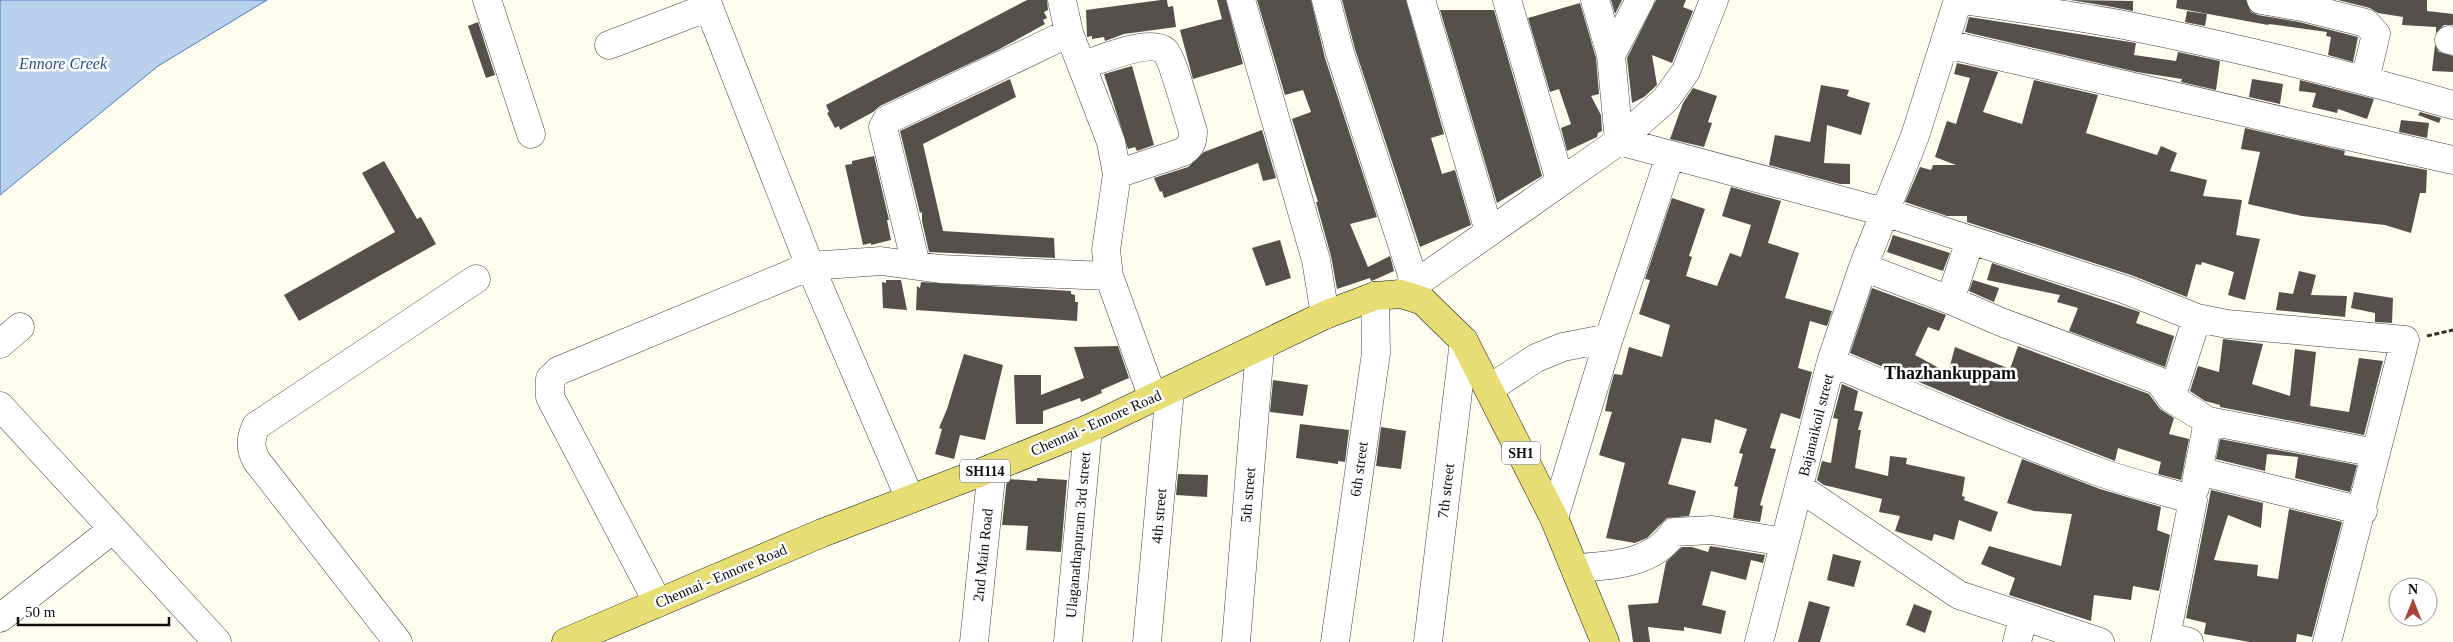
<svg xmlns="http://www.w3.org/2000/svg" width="2453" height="642" viewBox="0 0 2453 642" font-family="Georgia,serif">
<rect width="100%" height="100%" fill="#fdfcef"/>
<path fill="#bad1ee" stroke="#4a7bbb" d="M0,0H267L158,66L0,195Z"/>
<path fill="#54504b" d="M1027,0H1047L1048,10L1044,12L1047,18L1043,20L1045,24L996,51L880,106L873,112L840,130L839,126L835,128L827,113L829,112L826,105Z
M1161,0H1167L1168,7L1173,6L1176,27L1124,34L1105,41L1104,37L1092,39V36L1087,37L1086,10Z
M1217,0H1226L1243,64L1193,79L1180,30L1222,19Z
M1257,0H1311L1325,58L1377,217L1350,224L1368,267L1390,256L1394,271L1374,280L1371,281L1370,278L1337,289L1331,256L1316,202H1318L1292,119L1311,112L1303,90L1285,95Z
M1342,0H1406L1444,134L1431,138L1442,174L1455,170L1471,225L1420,247L1355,49Z
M1611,0H1622L1615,14Z
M1656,0H1686L1683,7L1693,11L1672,63L1652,55L1657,85L1644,97L1632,103L1627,58Z
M2070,0L2133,1V11L2107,6Z
M2177,0H2246L2251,12L2258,15L2299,22L2358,37L2353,62L2328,55L2331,37L2326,36L2327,32L2269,24L2268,25L2176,8Z
M2338,0H2427V11L2453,14V25H2444L2436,33V27L2402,25L2403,17L2378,13L2370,8Z
M1580,3L1596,58L1599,94L1591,96L1601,115L1602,131L1598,133L1597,137L1567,151L1561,128L1571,124L1559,89L1550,92L1528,18Z
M1440,10H1494L1542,176L1497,203Z
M2187,11L2207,14L2205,26L2185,22Z
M1969,17L2136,43L2134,55L2176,61L2178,52L2220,61L2216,90L2181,82L2182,79L2137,72L1965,32Z
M478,22L495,75L486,78L468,26Z
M2435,45L2439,52L2453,56V72L2432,71Z
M1957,63L1998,72L1983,112L2022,124L2034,80L2098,95L2086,133L2157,155L2161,146L2177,153L2170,171L2207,180L2203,196L2242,200L2236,235L2260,239L2245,300L2228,295L2234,272L2202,262L2201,265L2196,264L2187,297L2131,275L1967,222V216H1947L1905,202L1920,167L1931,170L1933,165H1956L1935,157L1947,121L1956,124L1970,78L1954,74Z
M1132,66L1154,145L1137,151L1135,147L1128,149L1104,74Z
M1010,79L1016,97L923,144L943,231L1054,238L1055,258L929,252L922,221V212L920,213L900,131Z
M2252,79L2283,84L2280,104L2249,97Z
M2300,80L2374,99L2367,119L2338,109L2337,113L2312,107L2316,93L2299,91Z
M1821,85L1849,90L1847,96L1870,103L1861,135L1827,125L1824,163L1850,164V184H1840L1769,165L1775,135L1810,142Z
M1693,88L1717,96L1708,122L1712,123L1704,147L1670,139L1683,103Z
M2420,112L2441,118L2439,123L2418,115Z
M2401,120L2429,123L2427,138L2399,132Z
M2245,128L2345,151L2344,155L2427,170L2426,193H2420L2411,233L2385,225L2302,216L2248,204L2260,152L2241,149Z
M1262,130L1276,178L1263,181L1258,163L1164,198L1162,191L1160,192L1154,178L1188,167L1204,152Z
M874,156L889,220H887L891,240L871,245V243L863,245L845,165L852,164V161Z
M384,161L417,219L421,217L436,244L299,321L284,295L395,232L362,173Z
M1731,187L1781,201L1768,243L1799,253L1785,298L1832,311L1827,326L1810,321L1798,368L1812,372L1800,419L1781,413L1770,448L1776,449L1760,505L1763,506L1760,522L1733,518L1738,487L1734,486L1743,454L1739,453L1747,429L1715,419L1711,443L1682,438L1668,484L1696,491L1689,516L1667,518L1647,538L1635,543L1606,538L1625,463L1599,455L1612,412L1605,411L1609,392L1614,374L1622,375L1629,347L1662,357L1670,325L1639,314L1650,280L1645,279L1672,198L1705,209L1689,256L1692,257L1686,276L1717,286L1730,253L1741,257L1751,225L1722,216Z
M1893,235L1950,253L1943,271L1887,252Z
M1280,240L1291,278L1266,286L1252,248Z
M1992,263L2140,312L2136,323L2174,336L2165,367L2069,331L2078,308L2057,302L2060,295L1987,280Z
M2299,271L2316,275L2311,295L2347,296L2345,317L2276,310L2279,292L2293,294Z
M886,280H901L907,310L883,308L882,282L886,283Z
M1973,280L1999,288L1994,302L1969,291Z
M921,282L1071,291V294L1075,295V302H1078L1077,321L916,310L917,286L920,288Z
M1872,288L1946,315L1939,331L1928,327L1915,355L1948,373L1955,347L2010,369L2018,346L2149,394L2160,409L2174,418L2169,434L2189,439L2181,480L2158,474L2161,462L2118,448L2115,461L2110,459L2007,419L1850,353Z
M2354,292L2393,298L2392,323L2375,322V313L2351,308Z
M2223,339L2263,344L2252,384L2290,396L2295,349L2316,352L2310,406L2349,412L2359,358L2383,361L2364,435L2220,407V405L2205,401L2190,391L2198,366L2219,372Z
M1118,346L1129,378L1101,390L1102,393L1081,402L1080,398L1043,411V424H1016L1014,375H1041V395L1084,378L1074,347Z
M964,354L1003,365L985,440L960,435L954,459L935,454L942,429L939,428L947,409Z
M1273,380L1308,385L1303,416L1270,412Z
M1842,384L1858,391L1854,410L1863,412L1858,430H1861L1855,468L1888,476L1890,456L1907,458L1906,464L1965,477L1962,496L1965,497L1964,500L1998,512L1991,532L1959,520L1954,540L1934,534L1932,541L1905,534L1895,531L1900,516L1879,512L1882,499L1824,485L1817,480L1822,461L1831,463L1838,419L1833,418Z
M1300,424L1349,430L1345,462L1338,461V464L1296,458Z
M1381,427L1406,431L1401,469L1376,466Z
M2220,439L2357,465L2350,492L2295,478L2298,457L2267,454L2265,471L2216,459Z
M2022,459L2100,489L2161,507L2157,530L2170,535L2159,591L2133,586L2131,600L2094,595L2091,621L2009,595L2015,578L1981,564L1989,546L2061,566L2072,514L2034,511L2007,503Z
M1178,474L1208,475L1207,497L1176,495Z
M1037,478L1067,480L1061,552L1026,550L1028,526L1002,525L1007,479L1037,481Z
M2211,490L2263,503L2261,528L2228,515L2214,560L2258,565L2257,576L2278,579L2289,509L2342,522L2312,637L2297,634L2296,642H2250L2204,634L2206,623L2186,618Z
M1710,546L1765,555L1763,563L1751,560L1746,580L1711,571L1702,605L1726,611L1721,634L1684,627V631L1648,627L1650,642H1633L1628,605L1658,603L1666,562L1682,547H1692L1708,552Z
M1833,554L1861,561L1854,587L1827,580Z
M1809,601L1830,607L1820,642H1798Z
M1914,604L1932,611L1925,633L1906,625Z"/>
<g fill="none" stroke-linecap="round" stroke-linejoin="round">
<g stroke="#404040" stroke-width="29">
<path id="minor" d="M487,0L531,134
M706,0L810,266L910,499
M1062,0L1069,33L1111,142L1117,174L1106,250L1109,276L1153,398
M1241,0L1316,260L1325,315
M1326,0L1340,53L1415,284
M1421,0L1489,231
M1507,0L1560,181
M1595,0L1611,55L1619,141L1884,212L2126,290L2197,318L2227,324L2405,340L2327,642
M1963,0C2016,8 2071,15 2124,25C2235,47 2345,74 2453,105
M2261,0L2302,7L2366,23L2376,34L2365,80
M2449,40L2453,41
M1946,44L2453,160
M609,45L709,7
M1611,55L1640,0
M1083,65C1100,60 1150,38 1165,51C1173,59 1188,117 1193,131C1193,142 1191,146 1183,152L1117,174
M916,265L883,127L887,120L1069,33
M1863,267L1950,300L2001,322L2159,381L2171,398L2208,421L2376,453
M1401,294L1619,141L1666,99L1686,71L1714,0
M1950,300L1970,241
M0,344L20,327
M1831,362C1922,401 2012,440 2105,474C2134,484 2164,491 2193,500L2165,642
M1489,389L1536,358L1563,347L1609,338
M2171,398L2197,318
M0,406L217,642
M2198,471L2363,511
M1800,488L1959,595L2100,642
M2195,488L2208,421
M1554,518L1609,338L1670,156
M1576,568C1610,566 1654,564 1674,532L1712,530L1784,542
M658,603L550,397V379L558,371L810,266L881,261L940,269L1109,276
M0,618L113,529
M2167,636L2189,642
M398,642L256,460C250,447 250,440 256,426L476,279
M974,642L992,468
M1068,642L1088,429
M1147,642L1170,390
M1236,642L1260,348
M1335,642L1376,353L1375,296
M1428,642L1464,341
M1759,642L1831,362L1863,267L1915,136L1958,0
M2017,642L2023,618"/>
</g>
<g stroke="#1e1e1e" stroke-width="29">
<path id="major" d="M566,642L822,533L992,468L1088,429L1325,315L1375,296L1401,294L1423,301L1464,341L1554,518L1605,642"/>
</g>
<path stroke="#2f2f2f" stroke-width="3" stroke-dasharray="5 2.5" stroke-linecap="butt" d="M2427,336L2453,330"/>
<use href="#minor" stroke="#fff" stroke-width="28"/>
<use href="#major" stroke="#e6de75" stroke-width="28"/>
</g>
<g text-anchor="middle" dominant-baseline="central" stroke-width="5" stroke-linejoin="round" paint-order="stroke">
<g fill="#fff" stroke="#565656" stroke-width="1">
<rect x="1502" y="441.5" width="38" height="23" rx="4"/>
<rect x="960" y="459.5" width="50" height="23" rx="4"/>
</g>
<g font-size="14" font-weight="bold" fill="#0d0d0d">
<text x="1521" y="453">SH1</text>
<text x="985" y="471">SH114</text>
</g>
<g font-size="15" fill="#0d0d0d" stroke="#fff">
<text transform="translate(1096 423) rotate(-24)">Chennai - Ennore Road</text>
<text transform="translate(1816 425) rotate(-76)">Bajanaikoil street</text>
<text transform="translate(1359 469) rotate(-82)">6th street</text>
<text transform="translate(1446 491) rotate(-83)">7th street</text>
<text transform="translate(1248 495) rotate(-85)">5th street</text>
<text transform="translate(1159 516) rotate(-85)">4th street</text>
<text transform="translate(1078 535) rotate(-85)">Ulaganathapuram 3rd street</text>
<text transform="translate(983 555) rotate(-84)">2nd Main Road</text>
<text transform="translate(721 576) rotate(-23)">Chennai - Ennore Road</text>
</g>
<g font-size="16" font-style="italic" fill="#274f8d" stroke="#fff">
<text x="63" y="63">Ennore Creek</text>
</g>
<g font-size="18" font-weight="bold" fill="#0d0d0d" stroke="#fff">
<text x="1950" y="373">Thazhankuppam</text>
</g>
</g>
<g transform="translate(2413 602)"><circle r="24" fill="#ffffff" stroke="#9e9e9e"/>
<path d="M0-4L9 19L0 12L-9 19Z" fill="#aa4537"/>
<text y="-8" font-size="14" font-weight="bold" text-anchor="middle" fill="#0d0d0d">N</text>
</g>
<path d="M18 617v8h151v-8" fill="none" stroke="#0d0d0d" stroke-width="2.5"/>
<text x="25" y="617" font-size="15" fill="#0d0d0d" stroke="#ffffff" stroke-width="4" paint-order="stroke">50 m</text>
</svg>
